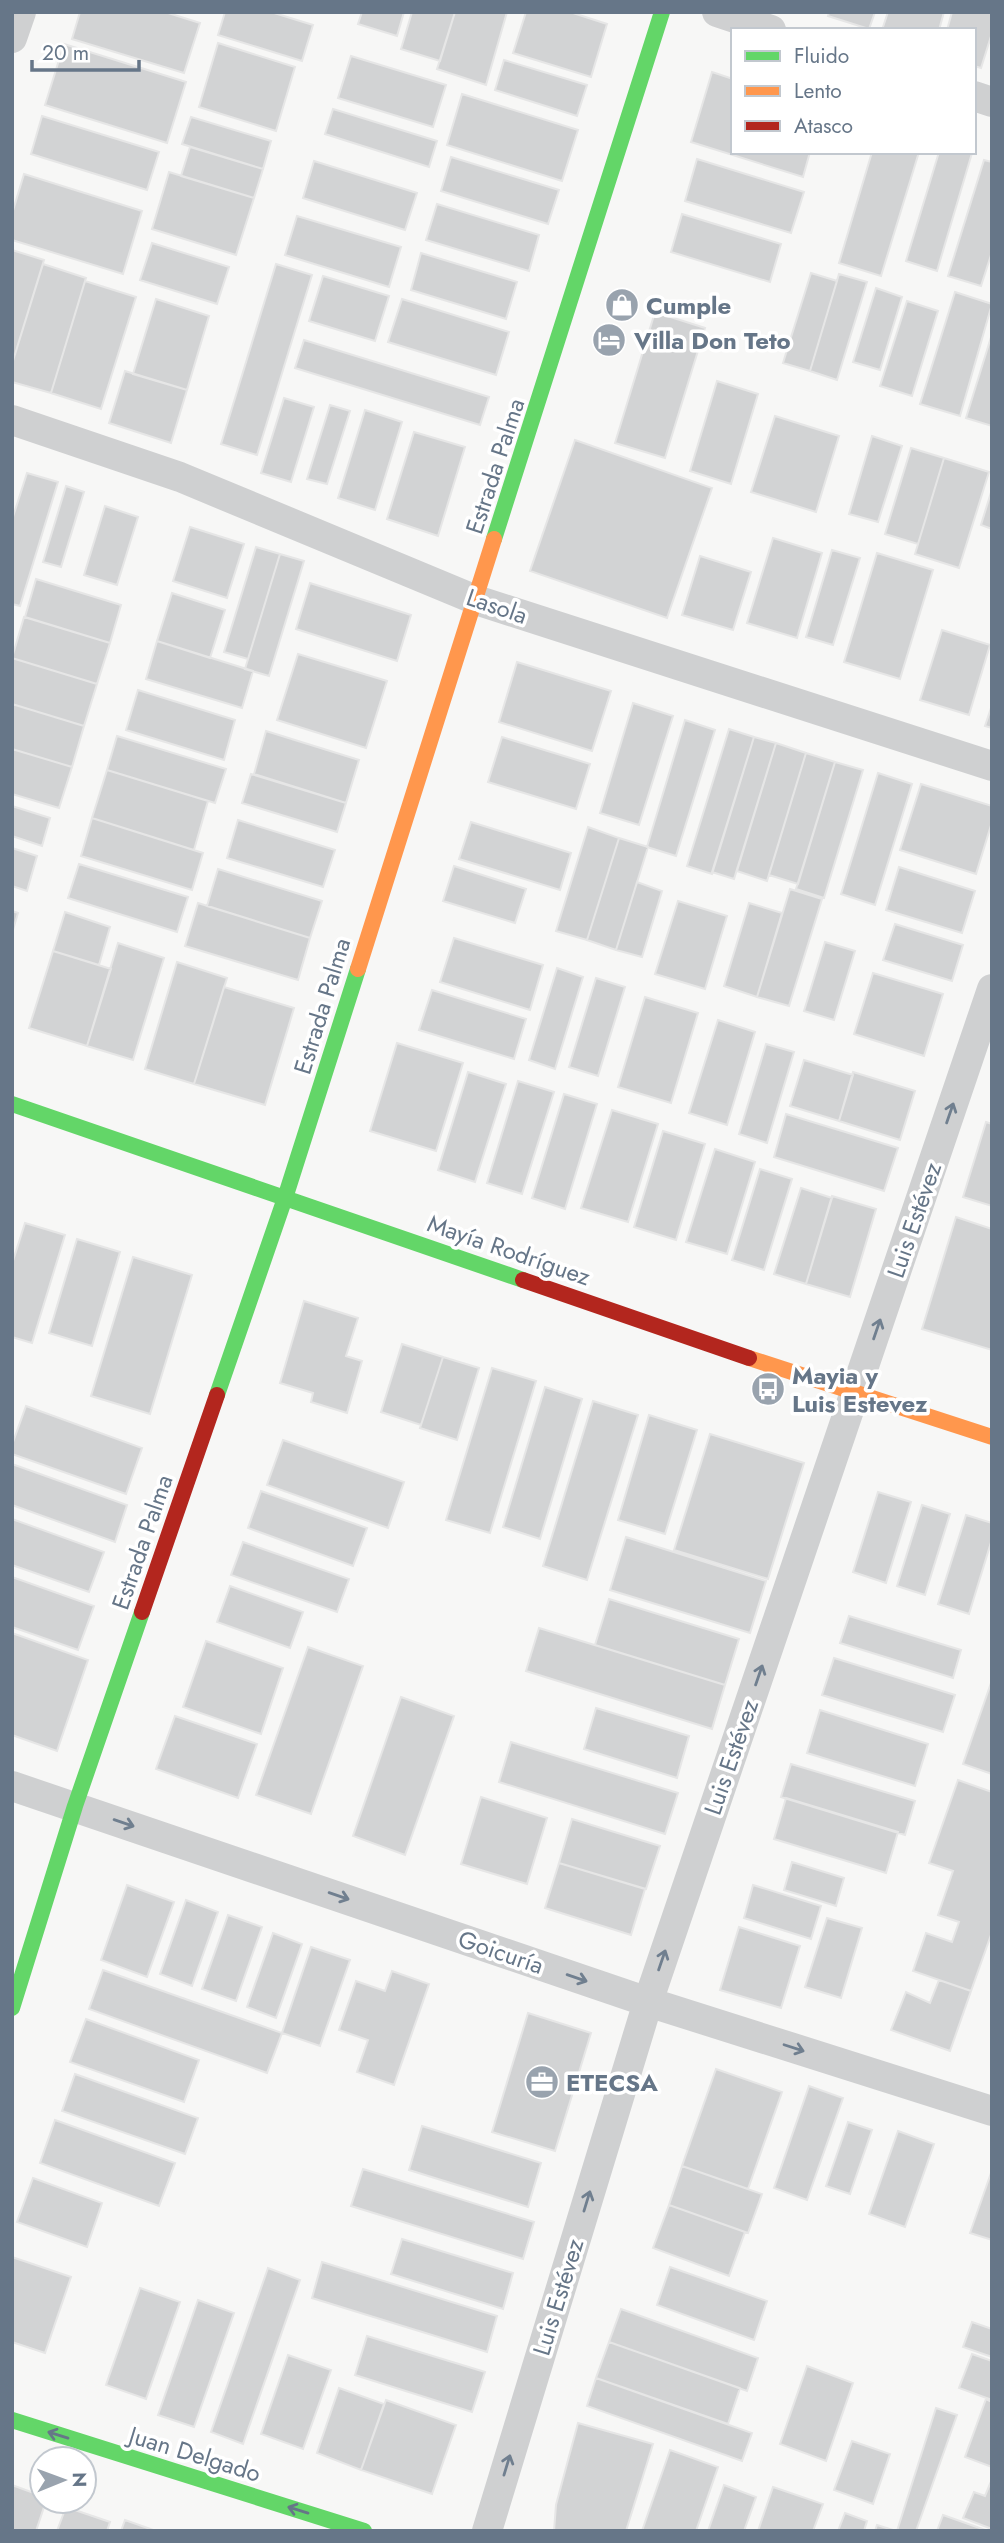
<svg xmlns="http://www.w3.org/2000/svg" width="1004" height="2543" viewBox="0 0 1004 2543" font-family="Jost,sans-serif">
<rect width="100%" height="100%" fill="#f7f7f6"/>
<path fill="#d2d3d4" stroke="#e6e6e6" stroke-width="2" d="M80,12H165L200,23L184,73L72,39Z
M225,12H271L313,25L302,61L218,35Z
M362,12H404L397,36L358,24Z
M412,12H455L440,61L401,49Z
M455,12H507L486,85L437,69Z
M526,12H570L607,24L591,77L513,53Z
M829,12H875L869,29L828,16Z
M888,12H944L939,30H882Z
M952,12H992V33L981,68L974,66V30H947Z
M218,43L295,67L276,131L199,107Z
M64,44L186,82L167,143L45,105Z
M351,56L446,85L433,127L338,98Z
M504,60L587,85L577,116L495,90Z
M712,72L733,79V152H810L803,177L691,142Z
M462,94L578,130L562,181L447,145Z
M333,109L437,141L429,167L325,134Z
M42,116L159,152L147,190L31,154Z
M191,117L271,141L263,169L182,144Z
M190,147L263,169L254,198L181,176Z
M872,152H919L881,276L839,263Z
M939,152L972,153L937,271L906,261Z
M451,157L559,190L548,224L441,191Z
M697,159L804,192L791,233L685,201Z
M984,160L992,162V252L981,286L948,276Z
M314,161L417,193L405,230L303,198Z
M169,172L254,198L236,255L152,229Z
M24,174L142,211L123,274L12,240V214Z
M437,204L539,235L529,271L426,240Z
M682,214L781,244L770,282L671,252Z
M297,216L401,247L389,287L285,255Z
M152,243L229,267L217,304L140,280Z
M12,250L44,260L12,364Z
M421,253L517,282L506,319L411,290Z
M43,264L86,278L51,393L12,382V364Z
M276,264L312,275L257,455L221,444Z
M811,273L837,281L810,371L783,363Z
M839,274L867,282L837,380L810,371Z
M323,276L389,296L375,341L309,321Z
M85,281L136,297L101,409L51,393Z
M876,288L902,297L880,370L853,362Z
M955,292L992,304L960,416L920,404Z
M156,299L209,316L187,390L133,374Z
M402,299L509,332L496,375L388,342Z
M907,301L938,311L912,396L880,386Z
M655,312L705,328L665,458L615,443Z
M992,334V426L966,418Z
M304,340L489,397L480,425L295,368Z
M125,371L187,390L171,443L109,423Z
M717,381L758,394L731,484L690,471Z
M284,398L314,407L291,482L261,473Z
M330,405L350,411L327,484L307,479Z
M365,410L402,422L375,510L338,498Z
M775,416L839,436L816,512L751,492Z
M414,432L465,447L438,536L387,519Z
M872,436L902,446L878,522L849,514Z
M575,440L712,488L667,618L530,571Z
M911,448L944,458L918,544L885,534Z
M944,458L989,472L959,568L915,554Z
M27,473L58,482L20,606L12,604V520Z
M66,486L84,492L61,567L43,562Z
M992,489V529L981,525Z
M105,506L138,517L117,585L84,575Z
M190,527L244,544L227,598L173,581Z
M773,538L822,553L797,638L747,623Z
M256,547L280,554L248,659L224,652Z
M832,550L860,558L833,645L806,637Z
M877,553L933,570L900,679L844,662Z
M280,554L304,561L269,676L245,669Z
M700,556L751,572L733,630L682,615Z
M36,579L121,605L110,643L25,617Z
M310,583L411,615L397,661L296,629Z
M172,593L225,610L210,658L157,641Z
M24,617L110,643L97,684L12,658Z
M942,630L990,645L969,715L920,700Z
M157,641L253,671L242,708L146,679Z
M298,654L387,681L366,748L277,720Z
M12,658L97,684L84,726L12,704Z
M517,662L611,691L592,751L499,722Z
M138,690L235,720L224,760L126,730Z
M633,703L673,716L639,825L600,813Z
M12,704L84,726L72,767L12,749Z
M992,705V728L985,726Z
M685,720L715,730L676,856L647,847Z
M729,729L754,737L712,874L687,866Z
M266,731L359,760L346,803L254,774Z
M117,736L226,769L215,803L107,770Z
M502,737L590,764L576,809L488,782Z
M754,737L776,743L734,879L712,872Z
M776,743L806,753L767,881L737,871Z
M12,749L72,767L59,808L12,794Z
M806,753L835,762L798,884L769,875Z
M835,762L863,770L824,898L796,889Z
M107,770L208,801L194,850L92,818Z
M878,773L912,784L875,905L841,894Z
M251,774L346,803L337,832L242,803Z
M921,784L992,806V822L976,874L900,850Z
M12,806L50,818L42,846L12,836Z
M92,818L203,853L192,890L81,856Z
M238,820L335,850L323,887L227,858Z
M471,822L571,853L560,890L459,859Z
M588,827L619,838L587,940L556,931Z
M619,838L648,847L616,950L587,940Z
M12,848L37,856L27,891L12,886Z
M79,864L188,897L177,932L68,898Z
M454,866L526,889L515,923L443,901Z
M899,867L975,891L962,933L886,910Z
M218,869L322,901L310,938L207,906Z
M637,882L662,891L642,957L616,950Z
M790,889L822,899L789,1006L757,997Z
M678,901L727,916L705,989L655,974Z
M198,903L310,938L298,980L185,946Z
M749,903L782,913L757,997L724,986Z
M12,911L18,913L12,933Z
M65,912L110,927L99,965L53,951Z
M895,924L963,945L952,981L883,960Z
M454,938L543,965L530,1010L440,982Z
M825,942L855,951L834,1020L804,1011Z
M118,943L164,958L133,1060L87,1046Z
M53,951L111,969L87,1046L29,1028Z
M177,962L227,978L194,1084L145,1069Z
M557,968L583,977L555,1069L529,1060Z
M873,973L943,994L924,1056L854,1034Z
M596,978L625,987L598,1076L569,1067Z
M224,987L294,1008L265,1105L194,1084Z
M432,990L526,1019L514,1059L419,1030Z
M645,997L698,1013L671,1103L618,1087Z
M718,1020L755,1032L727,1125L689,1113Z
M397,1043L463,1063L436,1151L370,1131Z
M766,1044L794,1052L767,1143L739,1134Z
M804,1060L853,1075L839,1121L790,1106Z
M468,1072L506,1084L475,1182L438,1170Z
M853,1072L915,1091L900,1140L839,1121Z
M518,1081L554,1092L522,1194L487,1183Z
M564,1094L597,1104L565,1209L532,1198Z
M612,1110L658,1124L628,1222L581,1208Z
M786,1114L898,1148L884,1191L774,1157Z
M986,1122L992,1124V1206L963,1197Z
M663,1131L705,1144L676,1240L634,1227Z
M715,1149L755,1162L727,1254L686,1242Z
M760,1169L792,1179L764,1270L732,1260Z
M801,1188L832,1198L806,1284L774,1274Z
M832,1196L876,1209L850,1297L806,1284Z
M956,1217L992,1229V1350L922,1329Z
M25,1223L65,1235L32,1343L12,1337V1264Z
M77,1239L120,1252L92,1346L49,1333Z
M133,1257L192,1275L150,1414L91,1396Z
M304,1301L358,1318L346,1356L362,1361L347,1413L311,1402L313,1393L280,1383Z
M402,1344L443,1357L421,1425L381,1412Z
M443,1357L479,1368L457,1440L420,1428Z
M492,1368L536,1381L490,1533L446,1520Z
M545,1387L582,1399L540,1539L503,1527Z
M593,1401L638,1415L587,1580L543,1566Z
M26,1406L142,1448L126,1494L12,1454V1445Z
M649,1415L697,1430L665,1534L618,1520Z
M710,1434L804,1463L768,1579L674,1550Z
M283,1440L404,1482L388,1528L267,1485Z
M12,1464L127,1505L115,1542L12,1505Z
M261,1491L367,1528L353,1566L248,1528Z
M878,1492L911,1502L886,1583L853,1572Z
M922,1505L950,1514L925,1595L897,1586Z
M966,1515L992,1523V1539L969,1614L938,1604Z
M12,1519L104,1552L89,1592L12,1565Z
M626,1537L766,1581L750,1633L610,1590Z
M243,1542L349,1579L337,1612L231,1575Z
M12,1577L94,1606L78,1650L12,1627Z
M230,1586L303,1612L290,1648L217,1622Z
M609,1599L739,1639L725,1685L595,1645Z
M849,1616L961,1650L953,1678L840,1643Z
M539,1628L725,1685L712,1729L526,1671Z
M12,1633L88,1660L57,1751L12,1735Z
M206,1641L283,1668L261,1734L183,1707Z
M308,1647L363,1666L311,1814L256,1795Z
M834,1658L955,1695L943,1732L822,1695Z
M992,1680V1774L963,1764Z
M401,1697L454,1716L405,1855L353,1836Z
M596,1708L689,1736L677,1778L584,1749Z
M820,1710L928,1744L915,1786L807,1753Z
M175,1716L257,1744L238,1798L156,1769Z
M511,1742L678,1793L665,1834L499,1782Z
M791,1764L915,1801L905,1835L781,1797Z
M958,1780L992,1792V1932L971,1991L913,1971L926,1933L952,1942L959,1922L938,1915L953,1871L929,1863Z
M481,1797L547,1818L527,1884L461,1864Z
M786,1798L898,1832L886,1873L774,1839Z
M572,1819L660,1846L646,1889L559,1863Z
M792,1862L844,1878L836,1906L784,1890Z
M559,1863L645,1889L631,1935L545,1908Z
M127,1885L174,1902L147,1977L101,1960Z
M753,1885L821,1906L811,1939L744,1918Z
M186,1900L218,1912L192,1986L160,1974Z
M228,1915L262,1927L236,2001L202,1989Z
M827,1918L862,1928L841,1998L805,1987Z
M739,1927L800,1946L781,2008L720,1990Z
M273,1933L302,1944L276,2018L247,2007Z
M311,1947L350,1960L320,2046L282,2033Z
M103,1970L282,2033L267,2073L89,2009Z
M392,1971L429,1984L394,2085L357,2072L368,2040L339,2030L356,1981L385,1991Z
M939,1980L971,1991L950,2051L891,2030L906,1992L930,2003Z
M528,2013L591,2033L555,2151L492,2132Z
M86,2019L199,2060L184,2102L70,2062Z
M716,2069L782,2092L748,2189L682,2166Z
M75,2074L198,2118L185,2154L62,2111Z
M809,2086L843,2098L807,2200L774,2188Z
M55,2120L175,2163L159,2206L40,2163Z
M848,2122L872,2130L850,2194L826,2186Z
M422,2126L541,2163L528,2207L409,2170Z
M898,2131L934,2144L905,2227L869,2214Z
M682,2166L762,2194L748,2233L669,2205Z
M363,2169L534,2222L523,2259L351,2206Z
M992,2170V2240L970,2233Z
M33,2178L102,2203L87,2247L17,2222Z
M669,2205L745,2232L729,2276L653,2248Z
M402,2239L513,2273L503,2309L391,2274Z
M12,2257L71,2277L45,2353L12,2342Z
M322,2262L497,2316L487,2352L312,2298Z
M670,2267L767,2301L754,2340L657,2305Z
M268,2268L300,2280L243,2444L211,2432Z
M140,2288L180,2302L146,2399L106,2385Z
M198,2300L234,2313L194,2427L158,2415Z
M621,2309L758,2358L747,2391L609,2342Z
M972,2322L992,2329V2357L963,2347Z
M367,2336L485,2372L472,2412L355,2375Z
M609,2342L740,2388L728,2424L596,2378Z
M972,2354L992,2361V2400L959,2388Z
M288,2355L331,2370L303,2449L261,2434Z
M807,2366L853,2383L826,2461L780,2444Z
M596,2378L752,2433L742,2461L587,2406Z
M339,2388L384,2404L361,2470L317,2453Z
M986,2399L992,2402V2467L965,2457Z
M386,2400L456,2425L432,2494L361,2470Z
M936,2408L957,2415L916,2531H897Z
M578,2423L653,2444L626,2531H554L556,2505Z
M852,2441L890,2454L873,2504L834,2490Z
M670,2450L718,2467L696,2531H642Z
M992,2479V2529L963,2518L974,2492L985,2496Z
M12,2485L42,2496V2501H46L36,2531H12Z
M724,2485L756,2497L744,2531H708Z
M773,2487L823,2504L813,2531H758Z
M66,2507L110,2522L107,2531H57Z
M845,2513L867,2521L864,2531H838Z
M943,2515L988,2531H937Z
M125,2520L156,2531H121Z
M877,2525L896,2531H875Z"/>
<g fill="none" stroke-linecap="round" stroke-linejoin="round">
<path stroke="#cfd0d1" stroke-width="30" d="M717,12L771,30
M12,38L21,12
M974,96L992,102
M12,420L180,477L476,600L992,766
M12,1786L648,2002L992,2111
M487,2531L648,2002L992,989"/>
<path stroke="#63d668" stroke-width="16" d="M494,539L662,12
M12,1104L523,1280
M217,1395L285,1198L358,969
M12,2008L75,1806L142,1612
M12,2420L364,2531"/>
<path stroke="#ff974d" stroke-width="16" d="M358,969L494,539
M749,1358L992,1437"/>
<path stroke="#b3261e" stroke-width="16" d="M523,1280L749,1358
M142,1612L217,1395"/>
</g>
<defs><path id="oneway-shaft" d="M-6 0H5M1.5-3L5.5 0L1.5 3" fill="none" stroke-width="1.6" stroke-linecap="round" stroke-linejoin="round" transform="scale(1.75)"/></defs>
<g stroke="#707f8f">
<use href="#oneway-shaft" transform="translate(950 1113) rotate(-71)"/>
<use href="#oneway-shaft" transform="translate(877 1329) rotate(-71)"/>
<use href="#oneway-shaft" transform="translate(759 1675) rotate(-71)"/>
<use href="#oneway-shaft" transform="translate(124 1823) rotate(19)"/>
<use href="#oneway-shaft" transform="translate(339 1896) rotate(19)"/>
<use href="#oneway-shaft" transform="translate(662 1960) rotate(-71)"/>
<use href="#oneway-shaft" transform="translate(577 1978) rotate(19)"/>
<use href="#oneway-shaft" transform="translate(794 2048) rotate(18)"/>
<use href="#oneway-shaft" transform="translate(587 2201) rotate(-73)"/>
<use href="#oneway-shaft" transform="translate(507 2465) rotate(-73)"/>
</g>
<g stroke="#667688">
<use href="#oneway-shaft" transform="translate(58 2435) rotate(-163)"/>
<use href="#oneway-shaft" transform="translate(298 2510) rotate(-163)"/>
</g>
<defs>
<g id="shop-disc" transform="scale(1.75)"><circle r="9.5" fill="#99a3ae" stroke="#fff"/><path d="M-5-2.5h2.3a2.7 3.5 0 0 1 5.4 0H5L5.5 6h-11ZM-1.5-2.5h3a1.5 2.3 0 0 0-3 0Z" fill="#fff"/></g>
<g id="hotel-disc" transform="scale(1.75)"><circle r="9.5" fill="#99a3ae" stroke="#fff"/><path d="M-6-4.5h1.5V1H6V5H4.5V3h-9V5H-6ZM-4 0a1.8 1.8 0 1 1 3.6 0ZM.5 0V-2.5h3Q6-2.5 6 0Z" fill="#fff"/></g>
<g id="bus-disc" transform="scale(1.75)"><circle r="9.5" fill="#99a3ae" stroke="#fff"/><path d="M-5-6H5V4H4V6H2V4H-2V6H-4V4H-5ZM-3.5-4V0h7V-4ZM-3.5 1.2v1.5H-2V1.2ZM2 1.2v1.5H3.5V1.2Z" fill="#fff"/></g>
<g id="office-disc" transform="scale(1.75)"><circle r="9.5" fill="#99a3ae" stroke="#fff"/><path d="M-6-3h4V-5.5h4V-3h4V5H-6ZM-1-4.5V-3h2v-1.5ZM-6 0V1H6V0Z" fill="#fff"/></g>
</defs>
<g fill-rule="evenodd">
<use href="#shop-disc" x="622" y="305"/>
<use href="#hotel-disc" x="609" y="340"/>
<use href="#bus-disc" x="768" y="1389"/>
<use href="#office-disc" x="542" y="2082"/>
</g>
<g text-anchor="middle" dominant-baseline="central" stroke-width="7" stroke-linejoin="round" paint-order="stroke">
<g font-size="24" font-weight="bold" fill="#667688" stroke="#fff" text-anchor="start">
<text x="646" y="305">Cumple</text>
<text x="634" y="340">Villa Don Teto</text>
<text x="792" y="1375">Mayia y<tspan x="792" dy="28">Luis Estevez</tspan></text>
<text x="566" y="2082">ETECSA</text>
</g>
<g font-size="24" fill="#667688" stroke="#fff">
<text transform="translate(495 466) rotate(-72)">Estrada Palma</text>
<text transform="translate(497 606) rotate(19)">Lasola</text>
<text transform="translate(322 1006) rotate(-73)">Estrada Palma</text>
<text transform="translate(914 1220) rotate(-71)">Luis Estévez</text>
<text transform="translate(509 1250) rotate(19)">Mayía Rodríguez</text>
<text transform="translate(142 1542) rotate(-71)">Estrada Palma</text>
<text transform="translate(731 1757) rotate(-71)">Luis Estévez</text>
<text transform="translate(501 1952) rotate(19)">Goicuría</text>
<text transform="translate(558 2297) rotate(-73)">Luis Estévez</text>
<text transform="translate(195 2454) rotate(17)">Juan Delgado</text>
</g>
</g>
<rect width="1004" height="2543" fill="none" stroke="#667688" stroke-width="28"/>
<rect x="731" y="28" width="245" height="126" fill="#ffffff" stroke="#c2c8cf" stroke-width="2"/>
<rect x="745" y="51" width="35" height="10" fill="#63d668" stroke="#c2c8cf" stroke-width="2"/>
<text x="794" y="63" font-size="21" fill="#667688">Fluido</text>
<rect x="745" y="86" width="35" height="10" fill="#ff974d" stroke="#c2c8cf" stroke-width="2"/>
<text x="794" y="98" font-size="21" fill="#667688">Lento</text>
<rect x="745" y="121" width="35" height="10" fill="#b3261e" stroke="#c2c8cf" stroke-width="2"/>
<text x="794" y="133" font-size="21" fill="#667688">Atasco</text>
<g transform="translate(63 2480) rotate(89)"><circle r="33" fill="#ffffff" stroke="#c2c8cf" stroke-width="2"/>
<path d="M0-5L12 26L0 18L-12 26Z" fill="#99a3ae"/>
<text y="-10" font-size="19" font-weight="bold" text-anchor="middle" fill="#667688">N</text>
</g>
<path d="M32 60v10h107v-10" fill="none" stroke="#667688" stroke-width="3.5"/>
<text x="42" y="60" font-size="21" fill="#667688" stroke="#ffffff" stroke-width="5" paint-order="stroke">20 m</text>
</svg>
